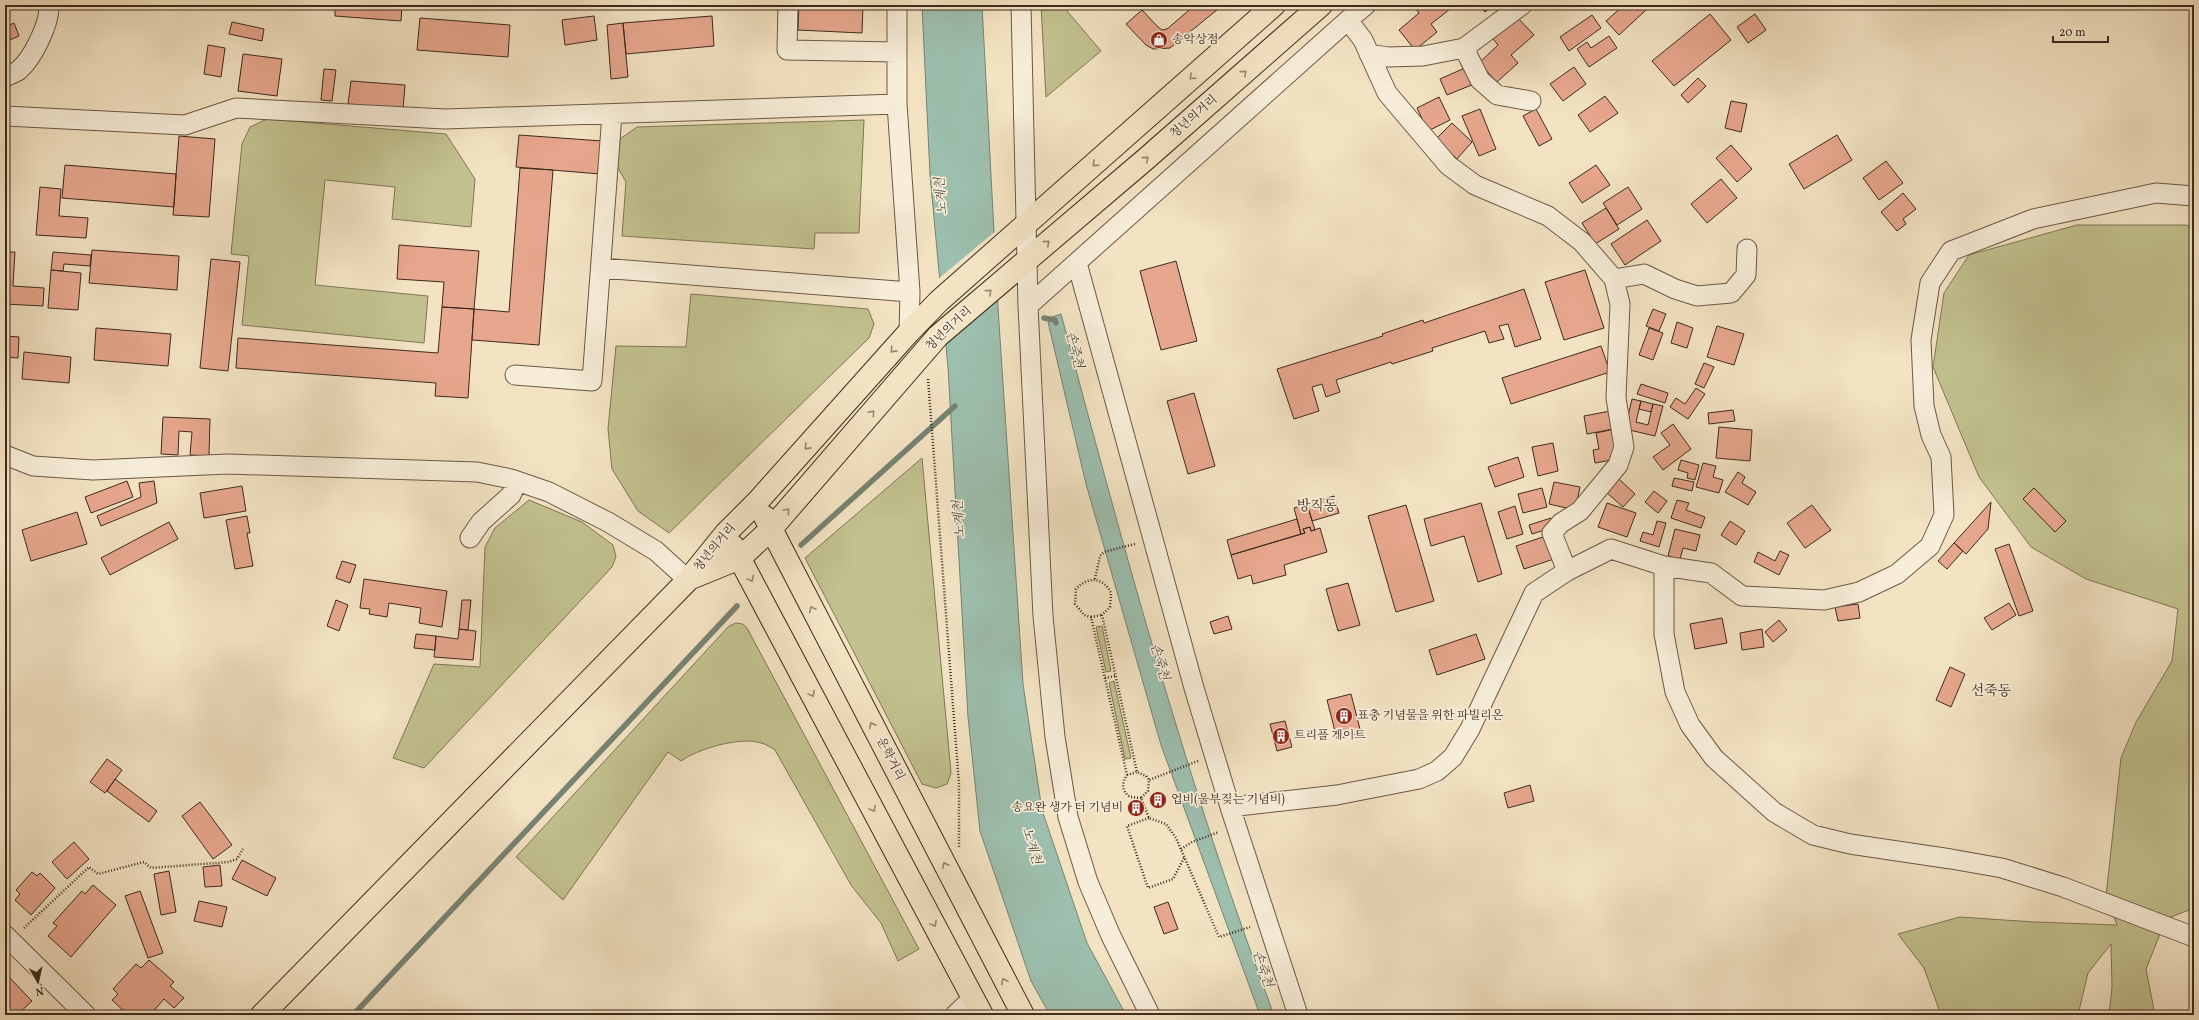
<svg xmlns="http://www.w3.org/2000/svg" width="2199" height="1020" viewBox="0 0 2199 1020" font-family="Vollkorn,'Noto Serif KR',serif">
<rect width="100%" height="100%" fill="#f3e3c3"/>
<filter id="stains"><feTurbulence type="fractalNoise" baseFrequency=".005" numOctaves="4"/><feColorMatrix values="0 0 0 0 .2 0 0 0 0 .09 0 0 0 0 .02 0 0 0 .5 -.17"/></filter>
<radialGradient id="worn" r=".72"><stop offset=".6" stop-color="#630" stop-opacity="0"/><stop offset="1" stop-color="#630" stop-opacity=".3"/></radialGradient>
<path fill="#c2c18f" stroke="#807656" d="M1041,5H1062L1101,51L1046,97Z
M267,119L446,134L475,179L471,227L392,219L395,187L325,180L315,285L428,296L424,343L242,325L249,256L231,254L242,144L250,127Z
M864,120L859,233H815L814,249L622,236L626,182L617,166L620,139L637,127Z
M2077,225H2185L2194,227V908L2166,919L2146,969L2155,1015H2109L2112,987L2111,944L2088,973L2078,1015H1941L1924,968L1898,934L1960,917L2034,922L2117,925L2106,896L2121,758L2136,722L2172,661L2178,609L2086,579L2031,547L1979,477L1933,367L1944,293L1969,255Z
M691,294L868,309L874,324L869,338L669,533L638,511L612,469L608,429L616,346L686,347Z
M922,458L951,773L947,784L936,788L922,784L805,558Z
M529,500L582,522L613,545L616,557L612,567L424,768L393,758L434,664L480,667L485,547L495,528Z
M736,623L743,624L747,628L919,949L898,961L881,923L851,885L775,750C770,747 766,744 761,743C741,736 697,749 681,761L668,752L563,900L516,857L729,626Z
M1102,626L1111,671L1106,672L1096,627Z
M1114,681L1131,758L1125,759L1109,683Z"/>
<path fill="#9dbfae" stroke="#778374" d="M922,5H982L998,308L1023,684L1042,810L1087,943L1126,1015H1050L1031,981L980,831L968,717L948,368L930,175Z
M1061,314C1124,550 1188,787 1274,1015H1260L1161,745L1086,484L1048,322L1052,317Z"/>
<path fill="#f3e3c3" d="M997,230L1000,297L944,343L938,279Z"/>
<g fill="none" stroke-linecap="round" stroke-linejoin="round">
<path stroke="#778374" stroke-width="5.5" d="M1044,318L1055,320L1056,323
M801,545L955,406
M353,1015L737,606"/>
</g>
<path fill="#e7a78e" stroke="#3e2a1c" d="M335,5H402L401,21L335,16Z
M799,5H863L862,33L798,30Z
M1195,5H1223L1170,48L1153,49L1146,45L1126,24L1142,10L1158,27L1162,30L1167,29Z
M1417,5H1455L1431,24L1437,32L1415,50L1399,30L1419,13L1414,7Z
M1479,5H1493L1485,12Z
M1624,5H1641L1646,10L1619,35L1606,21Z
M1710,14L1731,40L1674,86L1652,61Z
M1755,14L1766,30L1748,43L1737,27Z
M1592,15L1601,28L1569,51L1560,37Z
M594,16L597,40L565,45L562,20Z
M712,16L714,46L626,54L623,23Z
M1517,17L1534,35L1511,55L1518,63L1497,82L1479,63L1498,45L1493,39Z
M420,18L510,25L508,57L417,50Z
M232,22L264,29L262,41L229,34Z
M14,23L19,36L5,42V27Z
M623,23L628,77L611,79L607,25Z
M1609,36L1617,48L1589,67L1577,49L1587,42L1591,48Z
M208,45L225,48L221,77L204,74Z
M243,54L282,59L277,96L238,91Z
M1467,67L1474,84L1447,95L1440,79Z
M1574,67L1586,84L1563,101L1550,84Z
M324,69L336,70L332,101L321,100Z
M1698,78L1706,86L1688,103L1681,95Z
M351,81L405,85L403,109L348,104Z
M1605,96L1618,113L1590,132L1578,115Z
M1439,97L1450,120L1428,131L1417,108Z
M1731,101L1747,104L1741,132L1725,128Z
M1480,109L1496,149L1479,156L1462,116Z
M1536,109L1552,139L1539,146L1523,116Z
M1452,123L1472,142L1457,159L1436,139Z
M519,135L602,141L600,174L516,167Z
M1837,135L1852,160L1804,189L1789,164Z
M179,136L215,139L209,217L173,215Z
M1731,145L1752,169L1737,182L1716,158Z
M1886,161L1903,183L1879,200L1863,178Z
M65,165L176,174L174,207L62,198Z
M1596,165L1610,185L1582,203L1569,183Z
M520,168L553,170L539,345L472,340L474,309L509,312Z
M1721,179L1737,198L1707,223L1691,204Z
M40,187L61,189L59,216L88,218L86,238L36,235Z
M1628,187L1642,209L1617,225L1603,203Z
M1903,193L1916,209L1903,219L1906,224L1897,231L1881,212Z
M1606,208L1619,229L1595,244L1582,223Z
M1647,220L1661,241L1625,265L1611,244Z
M399,245L479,251L474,309L442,307L444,282L397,279Z
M92,250L179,256L177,290L89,283Z
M5,252H15L13,286L44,288L43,306L5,304Z
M53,252L91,255L90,266L64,264L63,271L51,270Z
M211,259L240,262L228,371L200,368Z
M1176,261L1197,341L1161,350L1140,271Z
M51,270L81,273L78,310L48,308Z
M1585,270L1604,328L1564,340L1545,282Z
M1524,289L1541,339L1515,347L1508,324L1499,326L1504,339L1489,343L1485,331L1432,348L1433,351L1392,364L1391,362L1336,380L1340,392L1326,397L1322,384L1312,387L1319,411L1294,419L1277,369L1383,336L1382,334L1423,320L1424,323Z
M442,307L474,309L468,398L435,396L436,383L236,368L238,338L438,353Z
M1653,309L1666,314L1659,331L1646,326Z
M1677,322L1693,328L1687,348L1671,343Z
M1717,326L1744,334L1734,365L1707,357Z
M96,328L171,334L168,366L94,360Z
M1649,328L1663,333L1653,360L1639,355Z
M5,336L19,337L18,358L5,357Z
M1601,346L1610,372L1511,404L1502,378Z
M24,352L71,357L69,383L22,379Z
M1704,363L1714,367L1704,388L1695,384Z
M1641,384L1668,393L1665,403L1637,394Z
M1696,388L1705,394L1688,419L1670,407L1676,398L1685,404Z
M1194,393L1215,466L1188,474L1167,401Z
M1632,399L1641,401L1636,422L1648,425L1653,404L1663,406L1655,436L1625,429Z
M1641,401L1653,404L1651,412L1639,409Z
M1616,410L1619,428L1587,434L1584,416Z
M1733,410L1735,421L1709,424L1708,413Z
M163,417L210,419L209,456L190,455L192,432L179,431L178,455L161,454Z
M1673,424L1691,449L1663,470L1653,457L1670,445L1661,433Z
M1719,427L1752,430L1750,461L1716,458Z
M1619,428L1617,459L1595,463L1593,450L1599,449L1596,433Z
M1553,443L1558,471L1538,476L1532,447Z
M1518,457L1524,477L1495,487L1488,467Z
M1681,460L1699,465L1695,480L1687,478L1688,473L1678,470Z
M1703,463L1716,466L1713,477L1723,480L1719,493L1696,487Z
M1738,472L1745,477L1742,483L1756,492L1748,505L1725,492Z
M1674,478L1694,482L1692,491L1672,486Z
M1619,479L1635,494L1623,507L1606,492Z
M127,481L133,497L91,513L85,497Z
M154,481L157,503L101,526L97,516L141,497L139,483Z
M1554,482L1580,487L1575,510L1549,504Z
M242,486L246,511L204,518L200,493Z
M1542,488L1547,507L1523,513L1518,494Z
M2034,488L2066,521L2055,532L2023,499Z
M1654,491L1667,501L1658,513L1645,502Z
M1334,496L1339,513L1312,521L1307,504Z
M1677,500L1689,503L1686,510L1705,517L1701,528L1671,518Z
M1991,502L1988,529L1966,554L1954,543Z
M1481,503L1502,574L1478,582L1464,536L1431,546L1424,519Z
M1607,503L1636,513L1627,537L1598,527Z
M1307,504L1315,530L1311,531L1310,527L1303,529L1305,533L1301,534L1294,508Z
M1406,505L1434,601L1396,612L1368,516Z
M1812,505L1831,530L1805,548L1787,523Z
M1515,506L1523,534L1507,539L1498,512Z
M77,512L87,544L31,561L22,530Z
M247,516L250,533H247L253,566L235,569L226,520Z
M1551,518L1554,527L1532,534L1529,525Z
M1297,519L1301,534L1231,555L1227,540Z
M1657,521L1666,523L1659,547L1640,541L1643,532L1653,535Z
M1730,521L1745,531L1736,545L1721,535Z
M169,522L178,539L110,575L101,558Z
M1310,527L1311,531L1320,528L1327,552L1284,565L1286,575L1253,584L1251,575L1238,579L1231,555L1305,533L1303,529Z
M1675,529L1700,535L1696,551L1683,548L1680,559L1668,556Z
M1549,535L1557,558L1524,569L1516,546Z
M1954,543L1963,551L1947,569L1938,561Z
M2009,544L2033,611L2019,616L1995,549Z
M1780,551L1789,555L1779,575L1754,562L1758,552L1775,561Z
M342,561L356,565L350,583L336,578Z
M364,579L447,591L442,627L419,623L421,608L389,603L387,617L369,614L370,609L360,608Z
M1348,583L1360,625L1338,631L1326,589Z
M336,600L348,605L339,631L327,626Z
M462,600H471L468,630L459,629Z
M2009,603L2016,615L1992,630L1984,618Z
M1858,604L1860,618L1838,621L1835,607Z
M1228,616L1232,629L1214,634L1210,622Z
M1722,618L1727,643L1695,649L1690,624Z
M1779,620L1787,630L1773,642L1765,632Z
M459,629L476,631L473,660L434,657L436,636L458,639Z
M1762,629L1764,647L1742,650L1740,633Z
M416,634L436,636L435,650L414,648Z
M1476,634L1485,659L1437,675L1429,650Z
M1950,667L1965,674L1951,707L1936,700Z
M1351,694L1361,733L1337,739L1327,700Z
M1285,721L1292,747L1277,751L1270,724Z
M107,759L122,770L105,793L90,782Z
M115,779L157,811L149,822L107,791Z
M1530,785L1534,801L1508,808L1504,793Z
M1161,795L1163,802L1155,805L1153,798Z
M200,802L232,845L213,859L182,816Z
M1138,803L1140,810L1133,812L1131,805Z
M74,842L89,859L67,879L52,862Z
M242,860L276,878L267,896L232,879Z
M220,865L222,886L205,887L203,867Z
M169,871L176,912L161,915L154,874Z
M32,872L37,876L40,873L55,888L31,915L15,900L20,894L16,890Z
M93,885L116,905L71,957L48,936L57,926L53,923L82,891L85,894Z
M140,891L163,953L148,958L125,896Z
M199,901L227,907L222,927L194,921Z
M1168,902L1178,929L1164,934L1154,907Z
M149,960L174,982L170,986L184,998L174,1008L164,999L150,1015H128L112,1000L118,994L113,989L136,964L141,968Z
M5,973L32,1001L17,1015H11L5,1009Z"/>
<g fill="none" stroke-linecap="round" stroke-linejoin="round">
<g stroke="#6b5846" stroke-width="21">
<path id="minor" d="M788,5L787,50L897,52
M897,5V104L910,292L909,332
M1021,5L1028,306L1043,616L1055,737L1068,817L1088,882L1111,936L1150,1015
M1366,5L1348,20L1363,40L1387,93L1448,165L1475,185L1548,216L1582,242L1614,279L1620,304L1616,398L1624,447L1618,465L1580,511L1561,523L1552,533L1567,571
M1464,48L1480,80L1497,95L1531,101
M1369,54L1388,57L1423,56L1464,48L1522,5
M5,77C9,75 15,73 19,70C33,58 50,23 49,5
M5,116L185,125L236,108L445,119L897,104
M1077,263L1194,688L1230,807L1298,1015
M601,268L910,292
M1614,279L1644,274L1675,289L1697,296L1731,293L1746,275L1747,249
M1028,306L1348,20
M515,375L592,381L612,114
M5,455L33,466L93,470L228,464L477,472L511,479L549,492L608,522L656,551L688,580
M470,538L481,522L511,495L517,481
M1664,566V634L1675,692L1690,725L1714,758L1774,812L1813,835L1850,844L1951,859L2002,868L2063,887L2194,937
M1230,807L1337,795L1419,779L1437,771L1453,757L1470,729L1534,593L1567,571L1611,549L1664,566L1711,573L1742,596L1824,600L1859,592L1897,574L1930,546L1944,515L1941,457L1931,435L1924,406L1921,340L1930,283L1951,251L2033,219L2156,193L2194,196
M5,935L86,1015
M955,1015L973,998"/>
</g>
<g stroke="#3e2a1c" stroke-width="24">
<path id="major" d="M765,517L1023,1015
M733,546L982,1015
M691,578L740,558L771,529L938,336L1147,158L1321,5
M262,1015L688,580L726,533L758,501L909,332L939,301L1274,5"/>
</g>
<path stroke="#3e2a1c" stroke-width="2.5" stroke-dasharray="1 2" stroke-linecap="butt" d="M928,379L959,784V847
M1095,579L1100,556L1104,552L1135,544
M1091,617L1102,615
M1105,678L1115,676
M1198,761L1149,780L1148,791L1141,798L1149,818L1166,824L1176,838L1219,937L1250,927
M1127,775L1137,772
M1141,798L1130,797C1122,791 1121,784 1127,775L1091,617L1084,615L1075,604L1076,589C1088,576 1103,577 1111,593L1110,607L1102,615L1137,772L1146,776L1149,780
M1149,818L1127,826L1148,888L1173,879L1184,858
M1181,849L1192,842L1219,832
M24,928L89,867L98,874L144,862L151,868L228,862L237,859L243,849
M2190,1015L2194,1010"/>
<use href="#minor" stroke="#f7edd8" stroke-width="19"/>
<use href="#major" stroke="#f3e3c3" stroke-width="22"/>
</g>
<defs><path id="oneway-chevron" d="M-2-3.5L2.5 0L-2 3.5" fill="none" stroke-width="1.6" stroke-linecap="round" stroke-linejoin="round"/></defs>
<g stroke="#988670">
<use href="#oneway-chevron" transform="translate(1244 73) rotate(-41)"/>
<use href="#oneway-chevron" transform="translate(1192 77) rotate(138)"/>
<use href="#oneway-chevron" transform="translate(1146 159) rotate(-41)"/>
<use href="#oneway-chevron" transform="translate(1095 164) rotate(138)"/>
<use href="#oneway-chevron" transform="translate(1047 243) rotate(-40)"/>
<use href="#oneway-chevron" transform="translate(989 292) rotate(-41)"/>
<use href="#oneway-chevron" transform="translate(893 350) rotate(132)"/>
<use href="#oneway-chevron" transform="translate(872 413) rotate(-49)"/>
<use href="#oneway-chevron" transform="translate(807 447) rotate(132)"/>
<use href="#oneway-chevron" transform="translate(787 511) rotate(-49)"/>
<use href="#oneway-chevron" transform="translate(751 579) rotate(62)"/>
<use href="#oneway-chevron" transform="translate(812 609) rotate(-117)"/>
<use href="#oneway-chevron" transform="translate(812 694) rotate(62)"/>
<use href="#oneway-chevron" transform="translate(872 725) rotate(-117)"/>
<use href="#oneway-chevron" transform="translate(873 809) rotate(62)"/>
<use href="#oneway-chevron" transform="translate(945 865) rotate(-117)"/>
<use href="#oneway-chevron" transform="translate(934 924) rotate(62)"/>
<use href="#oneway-chevron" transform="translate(1004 981) rotate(-117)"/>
</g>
<defs>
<g id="shop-disc" transform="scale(0.9)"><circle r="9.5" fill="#8f2418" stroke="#f7edd8"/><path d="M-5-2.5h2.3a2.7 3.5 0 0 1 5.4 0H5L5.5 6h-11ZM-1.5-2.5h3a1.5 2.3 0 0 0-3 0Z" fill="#fff"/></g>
<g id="building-disc" transform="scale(0.9)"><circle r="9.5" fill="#8f2418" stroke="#f7edd8"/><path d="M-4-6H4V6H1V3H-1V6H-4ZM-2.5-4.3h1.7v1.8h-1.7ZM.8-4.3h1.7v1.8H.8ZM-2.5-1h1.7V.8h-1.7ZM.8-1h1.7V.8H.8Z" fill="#fff"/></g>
</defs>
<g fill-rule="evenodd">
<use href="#shop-disc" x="1159" y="40"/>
<use href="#building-disc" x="1344" y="716"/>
<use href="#building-disc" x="1281" y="736"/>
<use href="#building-disc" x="1158" y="800"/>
<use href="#building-disc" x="1136" y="808"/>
</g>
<g text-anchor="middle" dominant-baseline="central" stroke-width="3.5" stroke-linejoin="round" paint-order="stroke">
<g font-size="12" fill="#3e2a1c" stroke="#f7edd8" text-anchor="start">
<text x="1172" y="40">송악상점</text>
<text x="1357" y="716">표충 기념물을 위한 파빌리온</text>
<text x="1294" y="736">트리플 게이트</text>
<text x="1171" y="800">업비(울부짖는 기념비)</text>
<text x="1123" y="808" text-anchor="end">송요완 생가 터 기념비</text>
</g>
<g font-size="12" fill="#3e2a1c" stroke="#f7edd8">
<text transform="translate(1194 117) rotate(-41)">청년의거리</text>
<text transform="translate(949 329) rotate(-43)">청년의거리</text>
<text transform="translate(715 548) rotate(-50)">청년의거리</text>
<text transform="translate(890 759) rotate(63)">운학거리</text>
</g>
<g font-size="13" font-style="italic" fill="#564f40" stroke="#f7edd8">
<text transform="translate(942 196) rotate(-95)">노계천</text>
<text transform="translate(1074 350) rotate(76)">손죽천</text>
<text transform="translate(960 519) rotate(-94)">노계천</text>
<text transform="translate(1159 662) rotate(74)">손죽천</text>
<text transform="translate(1031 846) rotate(73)">노계천</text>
<text transform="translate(1262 969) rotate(71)">손죽천</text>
</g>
<g font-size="14" fill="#3e2a1c" stroke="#f7edd8">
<text x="1317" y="506">방직동</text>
<text x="1991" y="691">선죽동</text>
</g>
</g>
<rect width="2199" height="1020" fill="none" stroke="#f3e3c3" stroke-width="20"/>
<rect x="6" y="6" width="2187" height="1008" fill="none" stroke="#3e2a1c" stroke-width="2"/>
<rect x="10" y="10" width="2179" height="1000" fill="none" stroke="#3e2a1c"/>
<g transform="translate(38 982) rotate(171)" stroke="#f7edd8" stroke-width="3" paint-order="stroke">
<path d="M0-3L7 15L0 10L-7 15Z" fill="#3e2a1c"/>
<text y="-6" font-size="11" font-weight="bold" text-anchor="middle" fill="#3e2a1c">N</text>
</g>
<path d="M2053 36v6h55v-6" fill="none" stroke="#3e2a1c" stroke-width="2"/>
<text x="2059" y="36" font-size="12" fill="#3e2a1c" stroke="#f7edd8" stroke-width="3" paint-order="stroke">20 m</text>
<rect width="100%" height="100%" filter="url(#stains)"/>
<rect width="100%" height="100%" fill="url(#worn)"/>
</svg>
